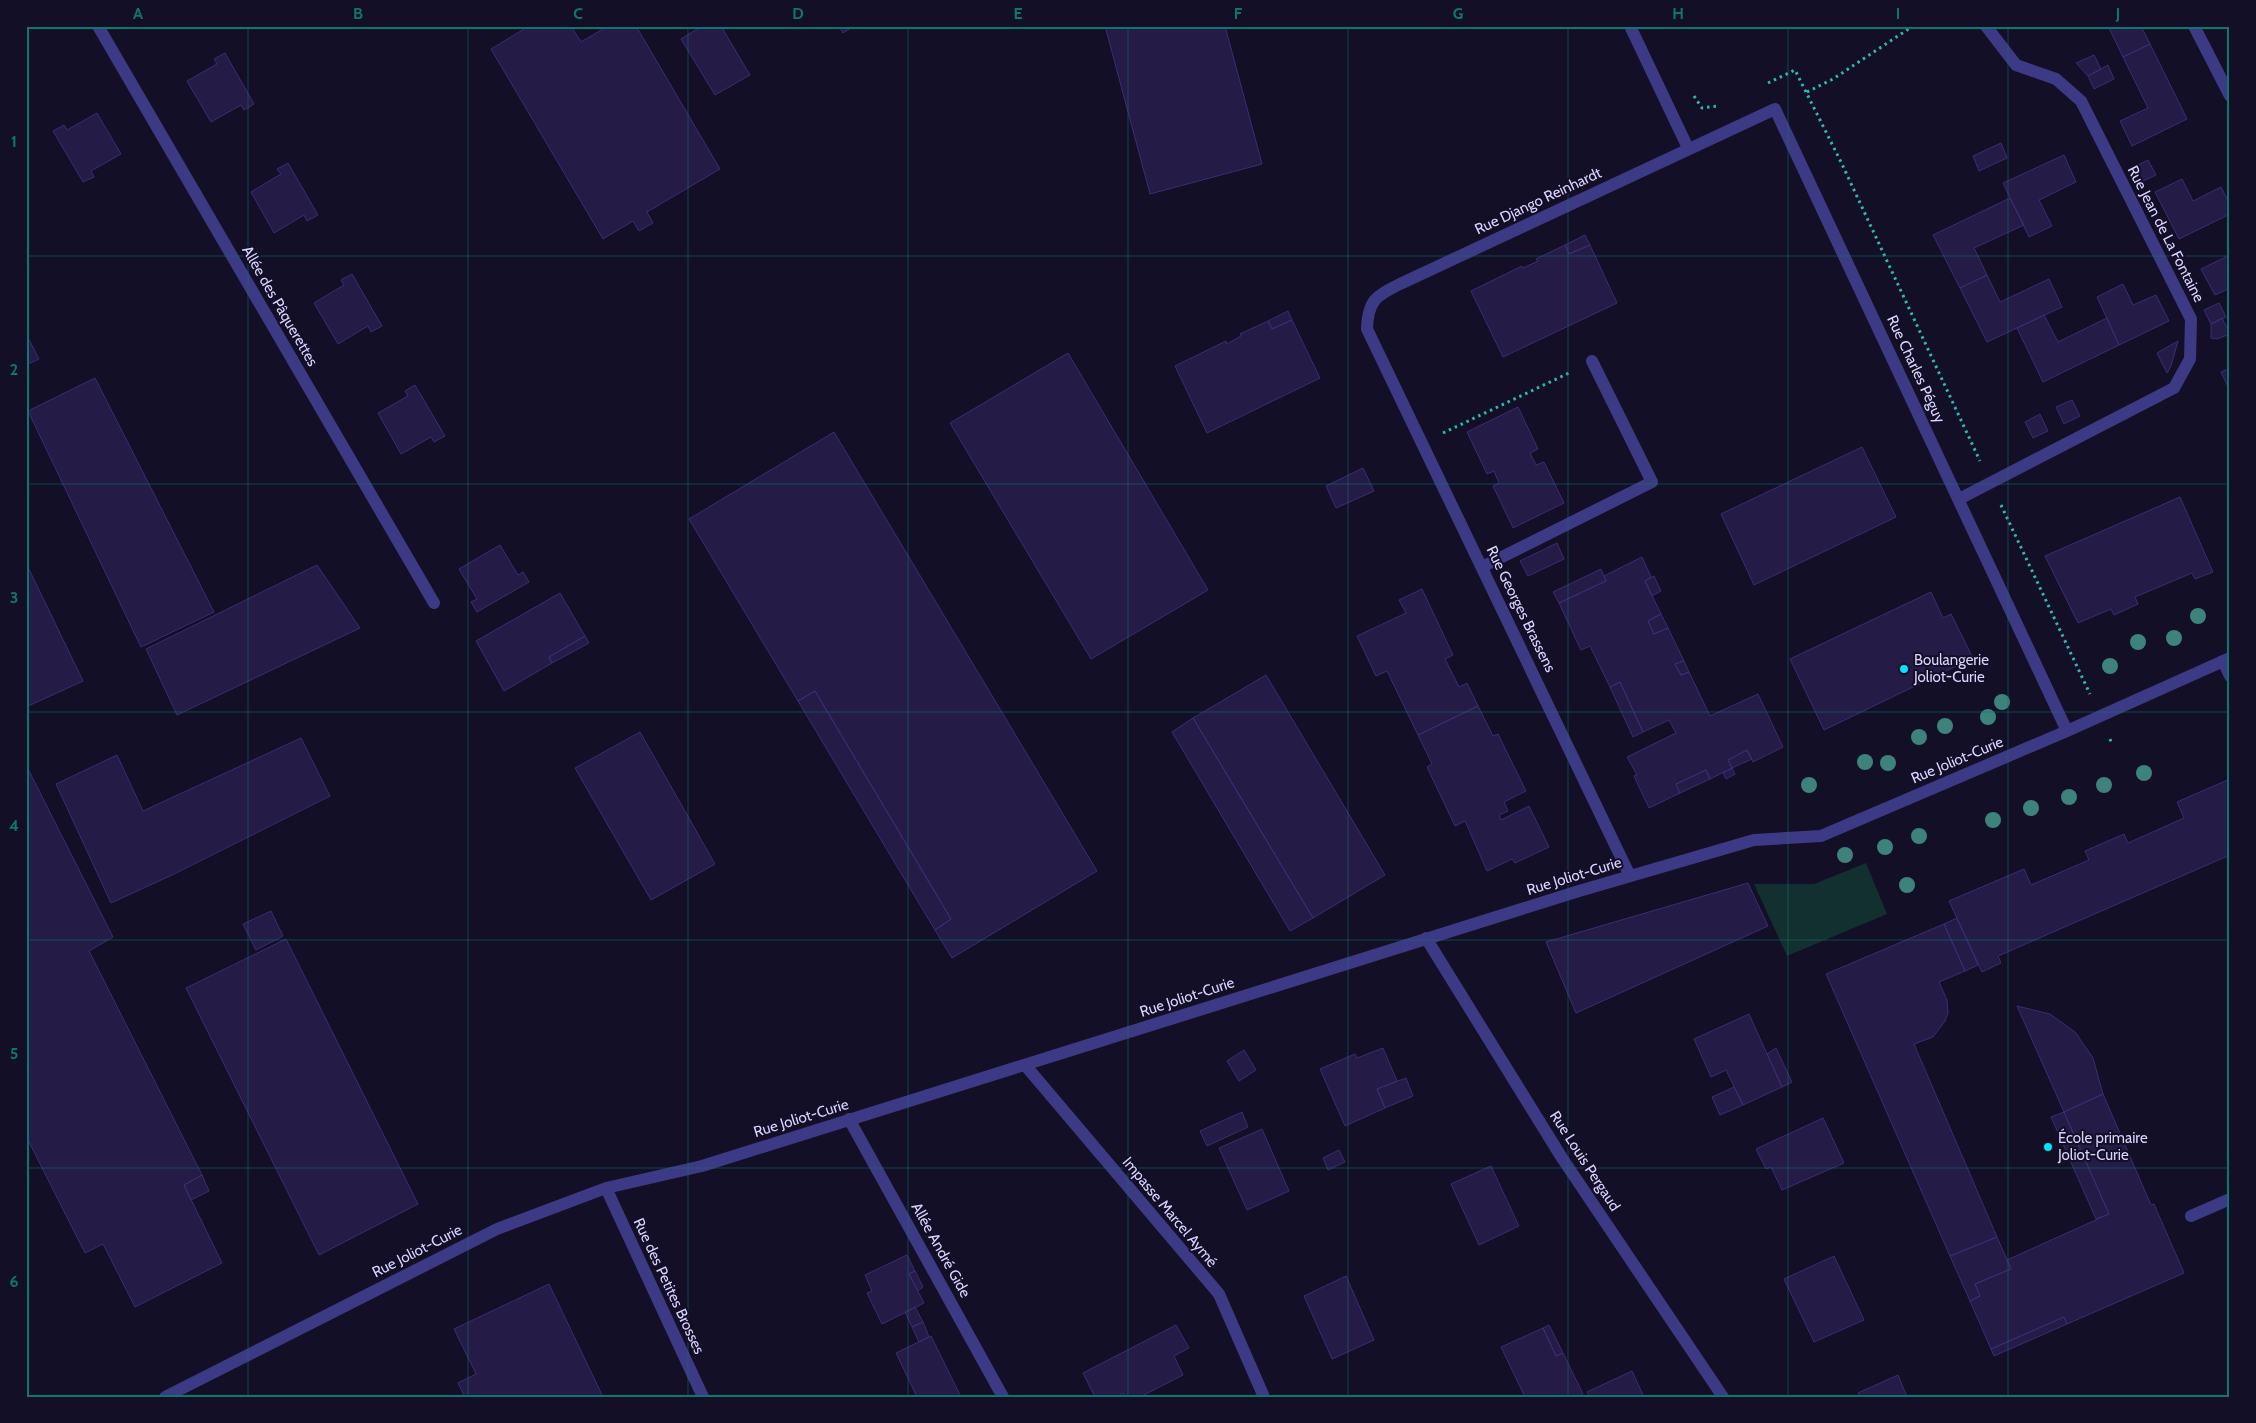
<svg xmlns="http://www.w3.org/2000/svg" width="2256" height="1423" viewBox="0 0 2256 1423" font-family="Cabin,sans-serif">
<rect width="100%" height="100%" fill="#130f26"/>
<path fill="#12302f" d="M1866,863L1887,914L1787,956L1754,884H1814Z"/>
<path fill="#241b47" stroke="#3b2d73" d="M529,26H571L581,42L608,26H636L720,169L647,212L653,223L639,231L633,221L603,239L491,49Z
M702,26H721L750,75L715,95L681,39Z
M839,26H854L843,33Z
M1105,26H1225L1262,164L1150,194Z
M2108,26H2141L2150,44L2123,57Z
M2150,44L2187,119L2132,146L2120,121L2148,108L2123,57Z
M225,53L254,104L244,110L241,105L211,122L187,81L217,64L214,59Z
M2094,55L2101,69L2088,76L2076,63Z
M2108,65L2114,79L2094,89L2088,76Z
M97,113L121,154L91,171L94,177L83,182L53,131L64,125L67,130Z
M2001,143L2007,158L1979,171L1973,156Z
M2064,155L2076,182L2039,200L2052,226L2029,237L2003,183Z
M2148,160L2156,175L2141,182L2134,167Z
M288,163L318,215L307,221L304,215L274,233L251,192L281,174L277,169Z
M2182,179L2193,201L2221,187L2230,205V214L2179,239L2155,192Z
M2010,198L2024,225L1974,248L1987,275L1960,288L1933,235Z
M1585,235L1590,245L1569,254L1565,245Z
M1565,245L1569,254L1590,245L1617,303L1503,357L1471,291L1522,266L1523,268L1538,261L1536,259Z
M2230,255V288L2215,295L2201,269Z
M352,274L382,326L371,332L368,326L338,344L314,303L344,285L341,280Z
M1987,275L2000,302L2049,279L2062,307L1987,342L1960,288Z
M2123,284L2133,305L2156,295L2169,321L2119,345L2097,297Z
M2219,303L2226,317L2211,324L2204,310Z
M1288,311L1292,320L1272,329L1268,321Z
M2044,315L2058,342L2107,318L2119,345L2043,382L2017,328Z
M2222,318L2230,334L2217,339L2211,338V324Z
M1292,320L1320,378L1207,433L1175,366L1226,341L1227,344L1241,336L1240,334L1268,321L1272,329Z
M26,334L39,359L26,365Z
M2178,341L2171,366L2167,373L2157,353Z
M1068,353L1208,590L1091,659L950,423Z
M2230,368V391L2221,372Z
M95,378L214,612L141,647L28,411Z
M415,385L445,436L434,442L431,437L401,454L378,413L408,396L405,391Z
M2072,400L2080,416L2064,424L2056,407Z
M1518,407L1538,449L1530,453L1536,465L1544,462L1564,503L1513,528L1493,486L1499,483L1494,471L1487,474L1467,432Z
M2040,414L2048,431L2033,438L2025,422Z
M834,432L1097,871L952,958L935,930L951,919L815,691L798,701L689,519Z
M1862,447L1896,517L1754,585L1721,514Z
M1363,468L1374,491L1336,508L1326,486Z
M2180,497L2213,572L2195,579L2192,573L2135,597L2138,604L2114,615L2111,609L2078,623L2045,556Z
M1557,543L1564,559L1528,576L1520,561Z
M500,545L518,575L523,572L529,582L477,612L471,602L477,599L459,569Z
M1642,557L1651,577L1645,581L1661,614L1648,621L1654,634L1668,628L1684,661L1675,664L1681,675L1689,672L1710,716L1758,694L1783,747L1753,762L1747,750L1728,760L1732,768L1710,779L1706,770L1676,784L1680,793L1649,808L1634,776L1637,775L1627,757L1676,733L1669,720L1643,732L1620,682L1610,687L1590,646L1581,650L1559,603L1606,581L1604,576Z
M26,563L83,681L26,707Z
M317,565L360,628L177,715L146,649Z
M1601,569L1606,581L1559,603L1553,592Z
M1654,576L1661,591L1652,596L1645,581Z
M1422,589L1453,655L1445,659L1459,687L1467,683L1478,706L1418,735L1387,671L1376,676L1357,636L1406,613L1399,600Z
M1931,592L1943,618L1951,614L1973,658L1824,730L1790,659Z
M560,593L585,636L549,657L552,663L504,691L476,641Z
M1661,614L1668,628L1654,634L1648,621Z
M585,636L589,643L552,663L549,657Z
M1684,661L1689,672L1681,675L1675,664Z
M1266,675L1385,875L1313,918L1193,718Z
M1620,682L1643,732L1633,737L1610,687Z
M815,691L951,919L935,930L798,701Z
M1478,706L1493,736L1498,734L1526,791L1504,802L1508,811L1499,815L1501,820L1529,806L1549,847L1515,863L1512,859L1487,871L1465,821L1455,826L1427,767L1432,764L1418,735Z
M1193,718L1313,918L1290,931L1172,732Z
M640,732L715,864L651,900L575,768Z
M301,738L330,796L172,875L111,903L56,784L117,755L143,811Z
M1747,750L1752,759L1732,768L1728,760Z
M26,765L113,937L89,951L202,1175L184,1185L222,1263L135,1307L103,1244L85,1253L26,1136Z
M1732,768L1735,774L1726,779L1723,773Z
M1706,770L1710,779L1680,793L1676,784Z
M2230,779V855L1998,956L2001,963L1982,972L1949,901L2024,869L2031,885L2089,860L2085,851L2124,834L2128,843L2184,818L2177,802Z
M1748,883L1768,926L1576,1013L1546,942Z
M271,911L283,936L256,950L243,924Z
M1957,918L1978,965L1965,971L1944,924Z
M1944,924L1965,971L1939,982L1947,1000L1948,1013L1945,1021L1933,1037L1914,1044L1997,1237L1950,1256L1826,974Z
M286,939L418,1204L319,1255L186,988Z
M2017,1006L2050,1014L2075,1032L2093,1058L2103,1094L2064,1112Z
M1749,1014L1782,1087L1743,1105L1726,1070L1711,1077L1694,1039Z
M1383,1048L1397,1081L1377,1089L1385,1108L1345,1126L1320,1069L1355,1054L1357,1058Z
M1776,1048L1792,1082L1782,1087L1767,1054Z
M1244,1050L1256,1070L1239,1081L1227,1061Z
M1406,1078L1413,1096L1385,1108L1377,1089Z
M1734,1087L1743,1105L1720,1115L1712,1097Z
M2103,1094L2151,1205L2154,1204L2184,1273L2067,1324L2064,1317L1991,1349L1970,1301L1980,1296L1975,1284L2011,1269L2007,1260L2109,1214L2064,1112Z
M1242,1112L1248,1127L1207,1146L1200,1131Z
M2064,1112L2109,1214L2096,1219L2051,1117Z
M1823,1118L1844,1163L1782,1190L1771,1167L1766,1169L1756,1149Z
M1262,1129L1289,1191L1247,1210L1219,1148Z
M1339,1150L1345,1162L1328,1170L1323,1158Z
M1491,1166L1519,1226L1479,1245L1451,1184Z
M202,1175L209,1191L191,1200L184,1185Z
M1997,1237L2011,1269L1975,1284L1980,1296L1970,1301L1950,1256Z
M907,1255L915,1271L909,1274L924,1303L882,1324L867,1293L872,1291L865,1275Z
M1834,1256L1864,1320L1814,1342L1784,1279Z
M915,1271L923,1287L918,1291L909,1274Z
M1346,1276L1374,1340L1332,1359L1304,1296Z
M549,1284L603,1397H465L458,1383L476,1374L454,1329Z
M915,1307L923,1322L912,1327L905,1312Z
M2064,1317L2067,1324L1994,1356L1991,1349Z
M923,1322L929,1337L919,1342L912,1327Z
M1176,1325L1189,1348L1174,1356L1183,1375L1140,1397H1124L1123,1393L1116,1397H1095L1083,1373Z
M1549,1325L1563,1353L1556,1356L1543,1328Z
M1543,1328L1556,1356L1563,1353L1583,1394L1576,1397H1525L1501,1347Z
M931,1336L961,1397H917L896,1353Z
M1632,1371L1644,1397H1590L1587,1392Z
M1898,1375L1907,1397H1860L1858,1393Z"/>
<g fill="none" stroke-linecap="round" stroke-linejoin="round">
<path stroke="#2fb8b0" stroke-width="3" stroke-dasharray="2.5 4" stroke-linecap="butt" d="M1768,83L1795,70L1841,162L1980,461
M1807,92L1833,79L1913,26
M1694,96L1702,108L1717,106
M1443,433L1571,372
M2001,505L2090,694
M2110,739L2112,745"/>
<path stroke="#3d3a85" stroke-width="12" d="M1482,567L1652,482L1592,361
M2223,661L2230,676
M2191,1216L2230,1199"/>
<path stroke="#3d3a85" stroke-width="12" d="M98,26L434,603
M1630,26L1688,148
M2194,26L2230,96
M1959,499L2174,388L2190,359L2191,319L2081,101L2056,79L2016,65L1986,26
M1630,876L1367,329C1368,300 1376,296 1400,284L1775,109L2067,731
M1426,938L1562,1158L1723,1397
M1025,1065L1219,1294L1264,1397
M849,1119L1003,1397
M606,1188L703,1397
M165,1397L497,1229L606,1188L702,1166L1579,891L1754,840L1821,836L2067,731L2230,658"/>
</g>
<g fill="#3d827b">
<circle cx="2198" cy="616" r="8"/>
<circle cx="2174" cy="638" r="8"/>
<circle cx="2138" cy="642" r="8"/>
<circle cx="2110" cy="666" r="8"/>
<circle cx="2002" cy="702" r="8"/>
<circle cx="1988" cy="717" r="8"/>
<circle cx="1945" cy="726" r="8"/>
<circle cx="1919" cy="737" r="8"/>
<circle cx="1865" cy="762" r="8"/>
<circle cx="1888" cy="763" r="8"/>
<circle cx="2144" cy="773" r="8"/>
<circle cx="1809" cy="785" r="8"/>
<circle cx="2104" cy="785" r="8"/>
<circle cx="2069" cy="797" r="8"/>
<circle cx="2031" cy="808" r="8"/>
<circle cx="1993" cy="820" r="8"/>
<circle cx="1919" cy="836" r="8"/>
<circle cx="1885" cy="847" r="8"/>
<circle cx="1845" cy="855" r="8"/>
<circle cx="1907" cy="885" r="8"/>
</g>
<path fill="none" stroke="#0f766e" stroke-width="1" stroke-opacity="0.55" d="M248,26V1397M468,26V1397M688,26V1397M908,26V1397M1128,26V1397M1348,26V1397M1568,26V1397M1788,26V1397M2008,26V1397M26,256H2230M26,484H2230M26,712H2230M26,940H2230M26,1168H2230"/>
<g fill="#00e5ff" stroke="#130f26" stroke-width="2">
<circle cx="1904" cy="669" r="5"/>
<circle cx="2048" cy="1147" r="5"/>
</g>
<g text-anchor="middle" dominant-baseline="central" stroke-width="4" stroke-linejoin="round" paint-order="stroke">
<g font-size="15" fill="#d9d4ff" stroke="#130f26">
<text transform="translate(1538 201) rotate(-25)">Rue Django Reinhardt</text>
<text transform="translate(2166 234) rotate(63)">Rue Jean de La Fontaine</text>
<text transform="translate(280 306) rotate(60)">Allée des Pâquerettes</text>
<text transform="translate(1916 369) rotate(65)">Rue Charles Péguy</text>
<text transform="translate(1521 609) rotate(64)">Rue Georges Brassens</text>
<text transform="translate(1957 760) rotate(-23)">Rue Joliot-Curie</text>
<text transform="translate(1574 876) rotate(-17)">Rue Joliot-Curie</text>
<text transform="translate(1187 997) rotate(-18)">Rue Joliot-Curie</text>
<text transform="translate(801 1118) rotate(-17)">Rue Joliot-Curie</text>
<text transform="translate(1585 1161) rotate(57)">Rue Louis Pergaud</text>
<text transform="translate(1170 1212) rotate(50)">Impasse Marcel Aymé</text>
<text transform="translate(941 1250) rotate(61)">Allée André Gide</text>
<text transform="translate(417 1251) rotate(-27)">Rue Joliot-Curie</text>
<text transform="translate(669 1286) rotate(65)">Rue des Petites Brosses</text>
</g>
<g font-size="15" fill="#d9d4ff" stroke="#130f26" text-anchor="start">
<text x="1914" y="660">Boulangerie<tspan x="1914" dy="17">Joliot-Curie</tspan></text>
<text x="2058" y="1138">École primaire<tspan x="2058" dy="17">Joliot-Curie</tspan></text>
</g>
</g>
<rect width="2256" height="1423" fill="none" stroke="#130f26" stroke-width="55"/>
<rect x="28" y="28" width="2200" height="1368" fill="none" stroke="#0f766e" stroke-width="2"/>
<g font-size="16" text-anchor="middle" font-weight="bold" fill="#0f766e">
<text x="138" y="19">A</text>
<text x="358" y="19">B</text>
<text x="578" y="19">C</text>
<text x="798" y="19">D</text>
<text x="1018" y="19">E</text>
<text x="1238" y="19">F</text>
<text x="1458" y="19">G</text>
<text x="1678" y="19">H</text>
<text x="1898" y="19">I</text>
<text x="2118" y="19">J</text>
<text x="14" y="147">1</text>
<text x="14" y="375">2</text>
<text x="14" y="603">3</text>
<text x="14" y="831">4</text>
<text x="14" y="1059">5</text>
<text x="14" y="1287">6</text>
</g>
</svg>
